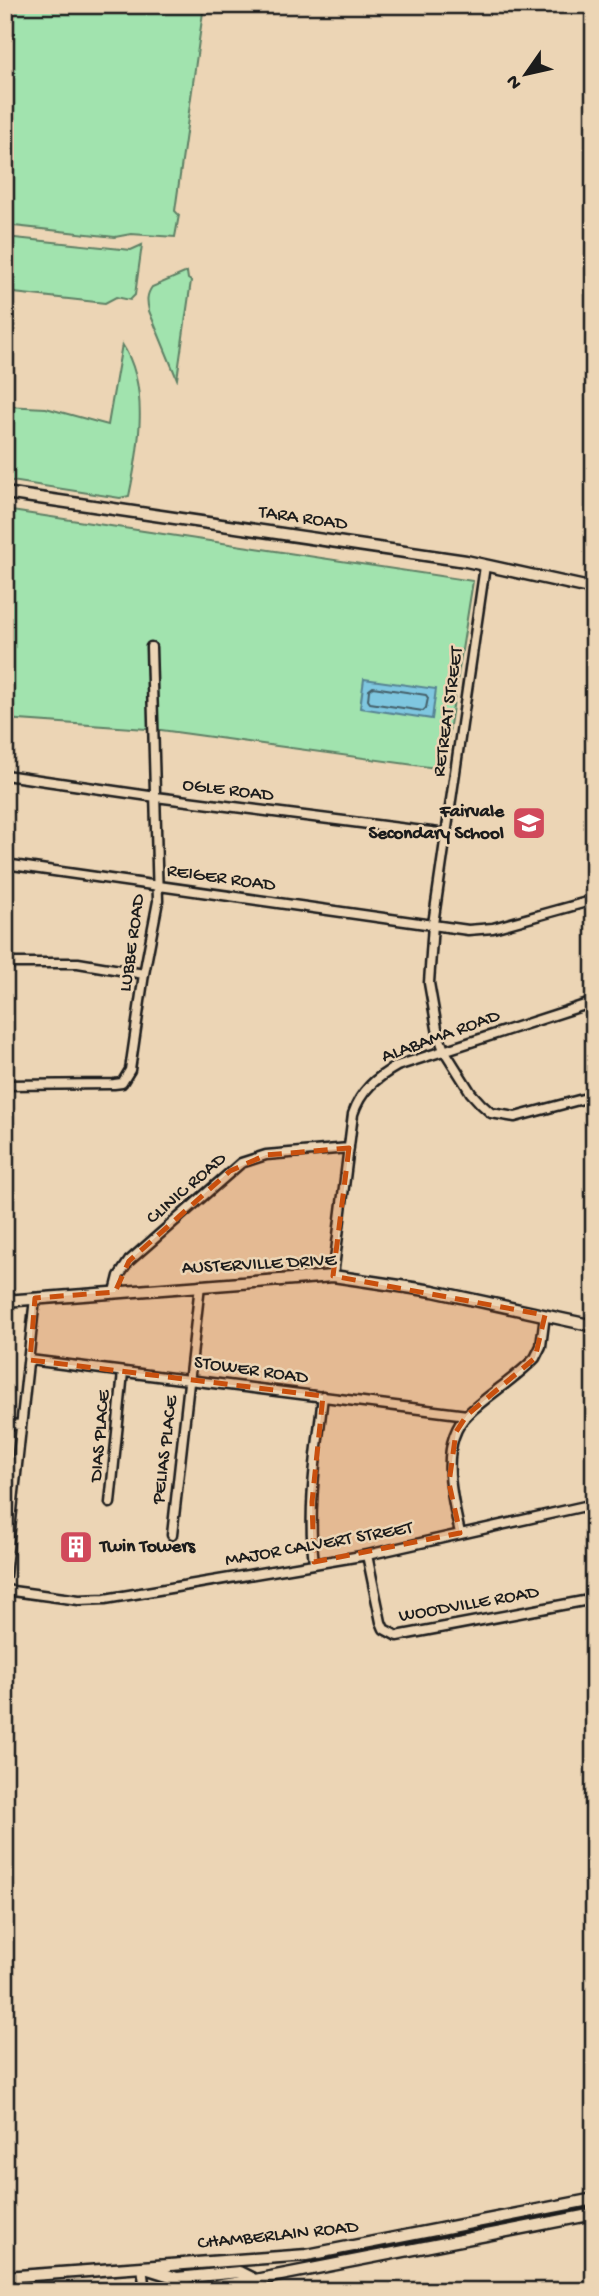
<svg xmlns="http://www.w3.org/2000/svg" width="599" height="2296" viewBox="0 0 599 2296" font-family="'Gochi Hand',sans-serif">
<rect width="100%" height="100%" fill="#ecd5b5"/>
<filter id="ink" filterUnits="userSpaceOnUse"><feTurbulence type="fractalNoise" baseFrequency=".0143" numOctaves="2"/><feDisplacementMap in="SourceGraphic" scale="14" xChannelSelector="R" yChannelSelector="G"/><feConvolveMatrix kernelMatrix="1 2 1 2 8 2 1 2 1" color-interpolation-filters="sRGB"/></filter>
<g filter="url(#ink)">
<path fill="#a1e3ae" stroke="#5e8065" stroke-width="2" d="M5,5H204L175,211L179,215L175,237L131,234L115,237L5,225Z
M5,237L131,250L142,245L135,295L130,300L116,297L105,303L5,292Z
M187,272L188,279L191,281L177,379L149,311C147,302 146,295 152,287Z
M122,344C150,386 139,449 129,496L120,498L5,480V406L46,408L108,425Z
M5,510L473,581L443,769L161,730L5,719Z"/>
<path fill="#7fc7e0" stroke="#578392" stroke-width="2" d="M364,679L436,689L432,719L360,708Z"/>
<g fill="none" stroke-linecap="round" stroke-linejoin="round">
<path stroke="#44606a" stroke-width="2" d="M373,687L426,695L428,698L426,708L423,711L370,703L368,700L369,690Z"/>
<g stroke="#1c1c1c" stroke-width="13">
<path id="minor" d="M485,566L433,924L429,983L438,1034L444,1050L471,1093L481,1104L491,1113L515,1117L594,1096
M5,775L156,797L447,834
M5,864L468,930L493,928L594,900
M5,963H78L144,974
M5,1085L114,1084L122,1083L130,1070L144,974L158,901L151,647
M333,1276L353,1114C361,1090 376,1078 397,1066L594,1002
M115,1292L119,1276L129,1261L241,1163L266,1155L349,1148
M30,1360L467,1415
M5,1424L21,1425
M110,1503L123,1372
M460,1533C452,1498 438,1443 468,1414C489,1394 515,1379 535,1358L541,1346L545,1315
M172,1535L200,1285
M367,1555L381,1622L384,1629L397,1636L594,1599
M314,1562C307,1507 317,1451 323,1396
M5,1576L35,1298
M5,1590L79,1600L105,1599L367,1555L594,1504
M142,2267L145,2291"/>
</g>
<g stroke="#1c1c1c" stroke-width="15">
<path id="tertiary" d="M5,493L466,561L594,589
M5,1301L333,1276L433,1291L594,1326
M145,2268L177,2278L239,2272L255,2280
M5,2277L307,2255L594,2199
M182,2291L255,2280L594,2214"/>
</g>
<use href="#minor" stroke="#ecd5b5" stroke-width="8"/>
<use href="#tertiary" stroke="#ecd5b5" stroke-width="10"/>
</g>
</g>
<path fill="#c9500e" fill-opacity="0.2" stroke="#c9500e" stroke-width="5" stroke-dasharray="14 9" stroke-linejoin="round" d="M349,1148L333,1276L545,1315L535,1358L467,1415L456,1432L449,1483L460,1533L314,1562L312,1502L323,1396L30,1360L35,1298L115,1292L129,1261L230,1171L266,1155Z"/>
<defs>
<g id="school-square" transform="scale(1.75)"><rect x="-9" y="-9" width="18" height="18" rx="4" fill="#d1495b" stroke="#ecd5b5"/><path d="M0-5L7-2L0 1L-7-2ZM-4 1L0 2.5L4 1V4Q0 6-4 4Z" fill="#fff"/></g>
<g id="building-square" transform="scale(1.75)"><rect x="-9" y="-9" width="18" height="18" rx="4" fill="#d1495b" stroke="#ecd5b5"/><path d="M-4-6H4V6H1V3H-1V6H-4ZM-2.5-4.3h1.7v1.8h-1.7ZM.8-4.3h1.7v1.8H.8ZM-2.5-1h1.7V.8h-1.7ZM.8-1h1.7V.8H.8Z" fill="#fff"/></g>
</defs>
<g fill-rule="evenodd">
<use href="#school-square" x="529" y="823"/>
<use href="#building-square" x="76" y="1547"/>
</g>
<g text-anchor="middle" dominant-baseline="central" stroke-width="5" stroke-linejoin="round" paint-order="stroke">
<g font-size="19" fill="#1c1c1c" stroke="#ecd5b5">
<text transform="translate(303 519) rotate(8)">TARA ROAD</text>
<text transform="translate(449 712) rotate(-82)">RETREAT STREET</text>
<text transform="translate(228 791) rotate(7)">OGLE ROAD</text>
<text transform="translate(221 879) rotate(8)">REIGER ROAD</text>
<text transform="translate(133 943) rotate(-82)">LUBBE ROAD</text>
<text transform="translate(441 1037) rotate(-20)">ALABAMA ROAD</text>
<text transform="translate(187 1189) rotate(-41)">CLINIC ROAD</text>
<text transform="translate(259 1265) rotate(-3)">AUSTERVILLE DRIVE</text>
<text transform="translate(251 1371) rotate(8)">STOWER ROAD</text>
<text transform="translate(101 1436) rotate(-85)">DIAS PLACE</text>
<text transform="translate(166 1450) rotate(-83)">PELIAS PLACE</text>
<text transform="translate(319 1545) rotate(-10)">MAJOR CALVERT STREET</text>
<text transform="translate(469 1605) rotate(-10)">WOODVILLE ROAD</text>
<text transform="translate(278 2236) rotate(-6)">CHAMBERLAIN ROAD</text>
</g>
<g font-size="19" font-weight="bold" fill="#1c1c1c" stroke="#ecd5b5" text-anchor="end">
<text x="504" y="812">Fairvale<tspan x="504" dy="22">Secondary School</tspan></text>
<text x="100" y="1547" text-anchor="start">Twin Towers</text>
</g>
</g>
<rect width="599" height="2296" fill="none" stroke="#ecd5b5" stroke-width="28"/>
<rect x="14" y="14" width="571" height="2268" fill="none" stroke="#1c1c1c" stroke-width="2.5" filter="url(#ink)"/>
<g transform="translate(526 74) rotate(236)" stroke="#ecd5b5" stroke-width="5" paint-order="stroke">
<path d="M0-5L12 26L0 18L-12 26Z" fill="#1c1c1c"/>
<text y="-10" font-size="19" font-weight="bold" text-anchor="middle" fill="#1c1c1c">N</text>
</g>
</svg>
